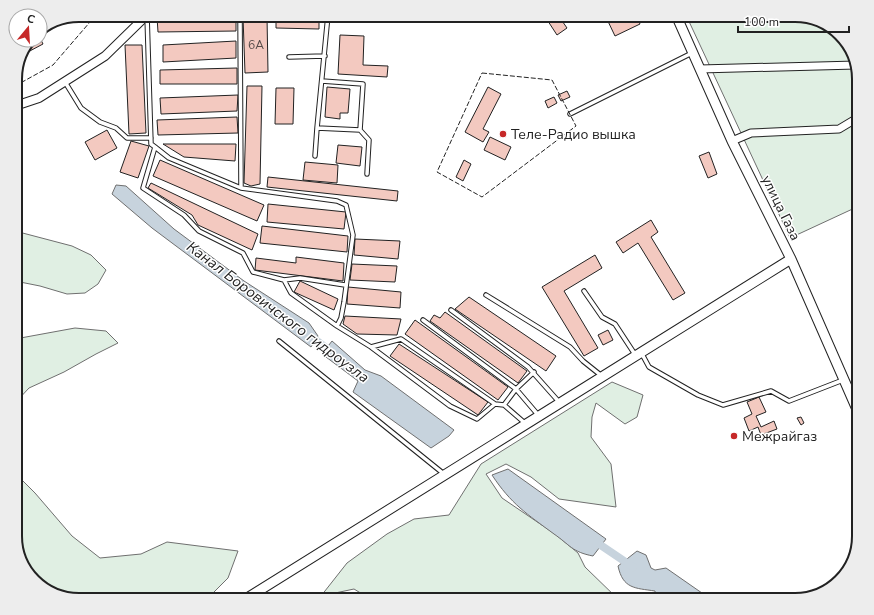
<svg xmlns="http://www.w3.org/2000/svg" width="874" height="615" viewBox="0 0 874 615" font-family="'Nunito Sans',sans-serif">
<rect width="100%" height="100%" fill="#fff"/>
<path fill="#e0efe3" stroke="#6f6f6f" d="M686,15H795L834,28L852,51L859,79V206L790,238Z
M15,231L72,246L91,255L106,270L98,284L85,293L67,294L40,286L15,281Z
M75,328L106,331L118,343L96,354L64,372L29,388L15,403V339Z
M612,382L643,395L637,417L625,424L596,403L592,417L591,437L611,464L616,507L559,499L531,477L506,464L486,474L502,498L555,534L578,553L585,567L619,600H372L354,589L321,596L347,563L387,534L414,519L449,515L481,464Z
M15,473L35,493L72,536L100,558L141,554L167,542L238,551L228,578L206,600H79L40,587L23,568L15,540Z"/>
<path fill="#c7d3dd" stroke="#6f6f6f" d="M116,185L126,186L174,229L244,281L309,323L318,336L311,347L152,228L112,194Z
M332,341L365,370L381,376L454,430L449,436L431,448L353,392L358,381L322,354Z
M508,469L606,539L593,556C572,552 570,545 554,534C527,514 511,504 492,475Z
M637,551L646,555L651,568L655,570L666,568L712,600H656L655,591C635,588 623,589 618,566Z"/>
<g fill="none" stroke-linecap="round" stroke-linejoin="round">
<path stroke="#c7d3dd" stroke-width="8" d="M309,335L334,354
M593,540L633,567"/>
</g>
<path fill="#f3c9c0" stroke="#222" d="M276,15H319V29L276,28Z
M544,15H558L567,28L557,35Z
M605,15H636L640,24L615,36Z
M236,16V31L158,32L157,17Z
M243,17H267L268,72L245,73Z
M340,35L364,36L363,65L388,66L387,77L338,74Z
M40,38L43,44L26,53L32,40H40Z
M236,41V58L163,62V45Z
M125,45H142L146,133L129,134Z
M237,68V84H160V70Z
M247,86H262L260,184L251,186L244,183Z
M327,87L350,89L348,113H340V119L325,117Z
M488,87L501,94L483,129L489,132L483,142L465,132Z
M276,88H294L293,124H275Z
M567,91L570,97L561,101L558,95Z
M238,95L237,111L161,114L160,98Z
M554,97L557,103L548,108L545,101Z
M237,117L238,133L158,135L157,120Z
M107,130L117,148L95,160L85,142Z
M499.5 134a3.5 3.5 0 1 1 7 0a3.5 3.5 0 1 1-7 0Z
M490,137L511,147L505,160L484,150Z
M131,141L149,146L138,178L120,172Z
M163,144H236L235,161L184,157Z
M338,145L362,147L360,166L336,163Z
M709,152L717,174L708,178L699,156Z
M160,160L264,205L257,221L153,176Z
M464,160L471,164L463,181L456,177Z
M305,162L338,165L337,183L303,180Z
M268,177L398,191L397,201L267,187Z
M151,183L258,234L252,250L198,225L192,215L148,188Z
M268,204L346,212L344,229L267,222Z
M651,220L658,232L651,237L685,293L673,300L638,243L623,253L616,242Z
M262,226L348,236L347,252L260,243Z
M355,239L400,241L398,259L354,255Z
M595,255L602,268L564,291L598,348L584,356L542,287Z
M296,257L344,263L343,281L255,270L256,258L296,263Z
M352,264L397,266L395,282L350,280Z
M300,281L338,299L334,310L294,292Z
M348,287L401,292L400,308L347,304Z
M469,297L556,356L546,371L455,309Z
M445,312L527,371L518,383L430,321L434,315L440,318Z
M345,316L401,319L397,335L357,334L343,324Z
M415,320L508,387L498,400L405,334Z
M608,330L613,340L603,345L598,335Z
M399,344L488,402L478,415L390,356Z
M759,397L766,412L756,416L761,427L774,421L777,429L761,435L758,427L749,431L744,418L752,414L747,402Z
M801,417L804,423L801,425L797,418Z"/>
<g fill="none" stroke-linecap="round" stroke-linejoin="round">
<g stroke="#222" stroke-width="5.5">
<path id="service" d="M147,15L151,144L155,147L143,188L184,215L199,231L243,253L253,272L284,280L291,293L337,326L371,347L450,406L477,419L495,404L504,405L526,424
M240,15L241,188
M289,57L325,56
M322,81L363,84L360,130L317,128L328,15
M65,82L81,108L100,122L116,128L127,138H151
M570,114L692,53
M360,130L369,140L367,174
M155,147L169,158L241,188L337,201L346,205L353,235L344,302L341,318L337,326
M315,156L317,128
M284,280L300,278L345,285
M584,291L602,317L615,324L636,356
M486,295L570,347L583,361L603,377
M451,310L528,367L560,403
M423,320L516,389L539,416
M279,341L444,474
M371,347L401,339L495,404
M642,354L649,367L698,395L723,405L771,391L789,401L843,380
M848,388H859
M504,405L516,389L534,372"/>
</g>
<g stroke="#222" stroke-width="9">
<path id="minor" d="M700,69L856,65
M732,141L751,133L839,129L859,117"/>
</g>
<g stroke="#222" stroke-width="10">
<path id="tertiary" d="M15,106L39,98L105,56L147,15"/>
</g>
<g stroke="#222" stroke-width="11">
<path id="secondary" d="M676,15L732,141L791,259L859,414
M244,600C426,485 609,374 791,259"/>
</g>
<use href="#service" stroke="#fff" stroke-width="3.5"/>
<use href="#minor" stroke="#fff" stroke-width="7"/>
<use href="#tertiary" stroke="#fff" stroke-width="8"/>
<use href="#secondary" stroke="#fff" stroke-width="9"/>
<path stroke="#222" stroke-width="1" stroke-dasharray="5 2" stroke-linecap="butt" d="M482,73L552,80L576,126L482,197L437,172Z
M15,86L53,65L96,15"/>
</g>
<g fill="#c62828" stroke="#fff" stroke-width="1.5">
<circle cx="503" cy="134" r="4"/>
<circle cx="734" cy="436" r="4"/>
</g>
<g text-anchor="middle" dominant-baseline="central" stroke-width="3" stroke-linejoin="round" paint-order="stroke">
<g font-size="12" fill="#564c4a">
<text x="256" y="45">6А</text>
</g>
<g font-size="14" fill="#222" stroke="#fff" text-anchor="start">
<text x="511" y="134">Теле-Радио вышка</text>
<text x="742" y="436">Межрайгаз</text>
</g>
<g font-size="14" fill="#222" stroke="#fff">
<text transform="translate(781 208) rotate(64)">улица Газа</text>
</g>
<g font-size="15" font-style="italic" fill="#222" stroke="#fff">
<text transform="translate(278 312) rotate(37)">Канал Боровичского гидроузла</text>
</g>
</g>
<path d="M0 0H874V615H0ZM79 22H795A57 57 0 0 1 852 79V536A57 57 0 0 1 795 593H79A57 57 0 0 1 22 536V79A57 57 0 0 1 79 22Z" fill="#ededed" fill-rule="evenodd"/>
<path fill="none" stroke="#222" stroke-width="2" d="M79 22H795A57 57 0 0 1 852 79V536A57 57 0 0 1 795 593H79A57 57 0 0 1 22 536V79A57 57 0 0 1 79 22Z"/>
<g transform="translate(28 28) rotate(18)"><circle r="19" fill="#ffffff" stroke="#a7a7a7"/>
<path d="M0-3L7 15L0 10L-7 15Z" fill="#c62828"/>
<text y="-6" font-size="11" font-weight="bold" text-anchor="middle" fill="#222222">С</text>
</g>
<path d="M738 26v6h111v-6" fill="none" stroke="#222222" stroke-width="2"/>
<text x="744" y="26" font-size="12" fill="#222222" stroke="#ffffff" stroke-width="3" paint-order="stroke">100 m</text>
</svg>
